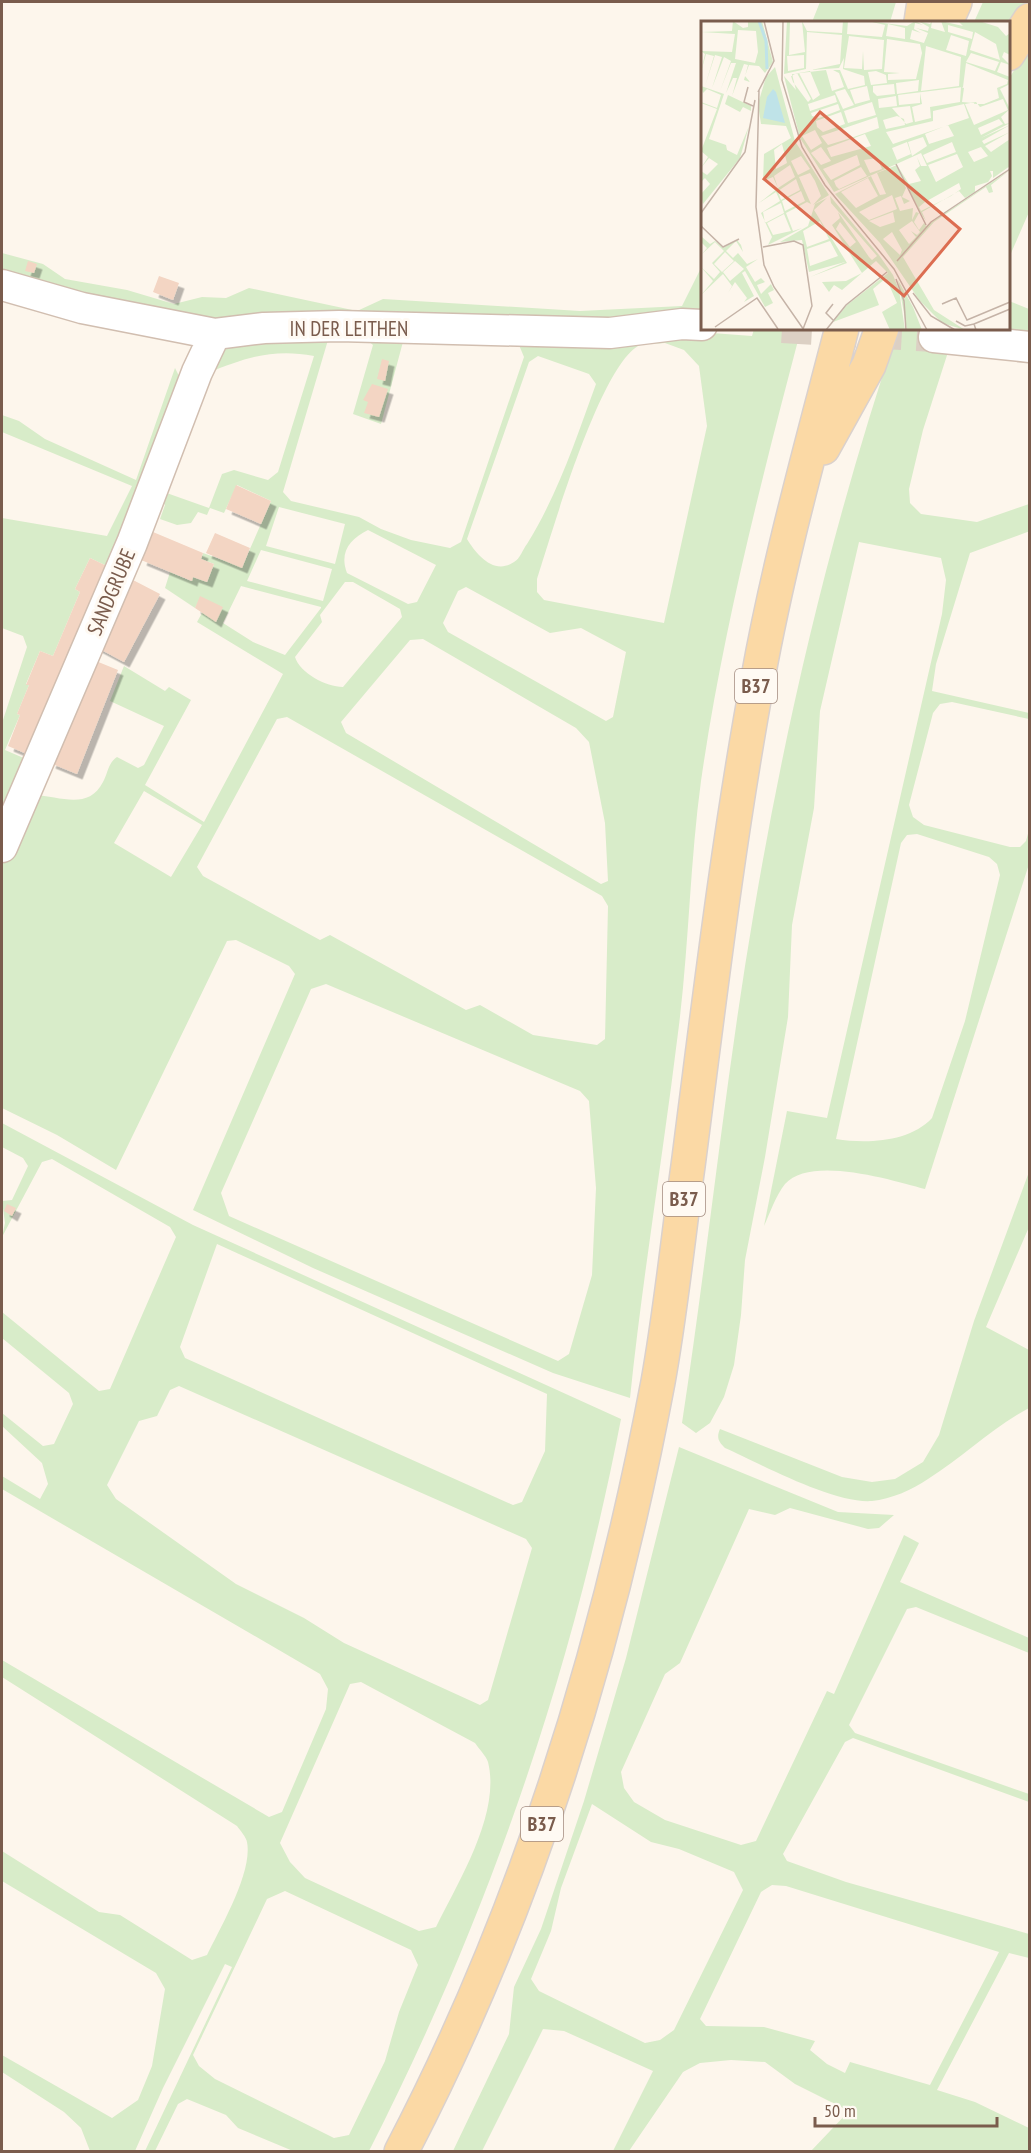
<svg xmlns="http://www.w3.org/2000/svg" width="1031" height="2153" viewBox="0 0 1031 2153" font-family="'PT Sans Narrow',sans-serif">
<defs>
<filter id="shadow"><feDropShadow dx="5.5" dy="5.5" stdDeviation="0" flood-color="#0004"/></filter>
</defs>
<rect width="100%" height="100%" fill="#fdf6ec"/>
<path fill="#d8ecc9" fill-rule="evenodd" d="M820,2H896L890,22H812Z
M983,2H1028L1009,31L1008,22H974Z
M1029,44V212L1008,260L1009,79Z
M2,253L43,264L65,279L127,290L174,304L202,297L226,298L249,288L357,311L383,299L580,311L682,306L702,266V317L227,325L2,279Z
M1009,301L1029,309V341L981,329L1008,328Z
M754,329H801C762,478 723,628 701,781C690,862 689,944 679,1025C664,1149 643,1273 630,1398L553,1373L313,1268L193,1210L295,974L289,966L236,940L227,941L116,1170L57,1135L2,1108V857L34,795C60,796 88,811 103,782C108,773 108,763 117,757L138,768L144,765L164,726L110,701L124,666L165,691L169,687L191,700L145,785L204,822L283,674L197,622L202,613L201,597L195,608L165,588L170,572L191,581L193,577L207,582L214,564L201,559L203,553L242,567L271,501L237,485L224,513L210,508L207,515L198,512L191,523L177,525L160,519L165,505L159,496L161,491L209,508L222,474L234,470L268,480L278,472L314,356C273,348 245,358 208,373L217,353L234,342L685,331L752,336ZM404,338L519,345L524,357L461,542L450,548L411,540L381,529L359,517L291,501L283,492L328,340H367L373,345L353,414L381,424ZM665,343L684,350L699,366L707,426L664,623L544,600L537,592V579C552,533 599,369 638,346C644,343 657,344 665,343ZM538,356L589,374L596,384C576,439 558,494 527,544C523,549 520,559 514,562C494,576 476,554 467,539L529,362ZM279,507L345,524L335,564L266,546ZM368,530L436,565L417,602L408,604L347,573C339,552 350,539 368,530ZM261,550L332,569L323,601L247,581ZM345,582H353L400,609L402,617L343,687C326,687 300,673 295,657L322,622L320,615ZM241,586L321,607V608L285,655L253,642L223,623ZM466,587L550,633L581,628L626,652L613,717L606,721L448,632L443,623L458,591ZM423,639L576,728L589,742L605,823L608,881L601,884L346,733L341,722L410,640ZM287,717L602,896L608,906L605,1039L597,1045L533,1035L480,1005L466,1010L330,935L320,940L203,876L197,867L277,719ZM144,791L202,825L171,877L114,843ZM326,984L580,1091L589,1101L596,1188L592,1275L569,1354L558,1361L229,1216L221,1193L311,989Z
M898,329H935L949,349L923,430L909,489L910,503L921,514L977,522L1029,504L1030,531L970,553L936,664L932,691L1029,713V719L952,702L940,704L933,713L909,805L913,817L924,825L1010,847H1020L1026,841L1029,830V864L925,1189C892,1180 810,1155 785,1184C776,1195 770,1213 764,1226L787,1111L827,1118L942,614L946,580L941,558L859,542L820,711L814,808L792,925L788,1017L765,1157L745,1260L741,1315L734,1365L724,1397L710,1423L696,1433L682,1423C708,1253 725,1081 754,911C787,715 834,518 898,329ZM917,834L989,857L997,864L1000,875L965,1021L932,1118C910,1142 867,1144 836,1139L901,843L907,835Z
M175,368L184,386L111,568L90,558L75,589L80,592L53,656L40,651L26,684L29,685L17,714L20,715L5,750L26,759L2,825V723L27,647L23,636L2,628V518L107,536L132,486L2,432V415L19,421L45,439L136,480Z
M2,1123L193,1225L621,1419C572,1674 487,1920 369,2151H293L238,2128L226,2115L187,2099L178,2104L155,2151H145L232,1967L225,1964L163,2088L135,2151H90L81,2128L64,2112L2,2072V2055L112,2118L138,2100L152,2066L165,1989L156,1973L2,1881V1851L99,1912L120,1915L192,1960L207,1955C220,1928 253,1872 247,1842C246,1837 240,1830 237,1826L2,1677V1660L269,1817L282,1812L326,1709L328,1689L320,1674L2,1489V1476L40,1499L48,1484L42,1463L2,1426V1413L43,1446L54,1444L73,1404L69,1393L2,1338V1312L99,1391L110,1389L176,1237L170,1227L52,1159L42,1162L2,1237L5,1223L2,1201L12,1200L28,1166L23,1158L2,1147ZM217,1244L547,1394L545,1451L522,1502L513,1505L185,1358L180,1347ZM179,1386L526,1539L532,1548L488,1700L480,1705L344,1643L304,1618L236,1584L116,1499L107,1485L139,1421L157,1416L170,1390ZM361,1682L475,1743C479,1749 486,1756 488,1762C501,1814 458,1882 436,1927L419,1931L305,1878L290,1862L280,1843L350,1684ZM285,1891L411,1950L418,1965L399,2012L385,2061L349,2135L334,2138L215,2079L199,2066L193,2055L267,1899Z
M1029,1172V1227L986,1327L1029,1350V1408C992,1428 963,1457 928,1479C912,1490 891,1499 872,1501C834,1504 761,1464 725,1448C719,1442 716,1438 720,1429L842,1477L872,1482L895,1479L923,1462L939,1435L974,1321Z
M679,1447L838,1512L894,1515L879,1528L868,1529L790,1508L775,1515L749,1509L680,1663L665,1674L621,1772L624,1788L634,1802L665,1820L741,1845L756,1841L827,1691L834,1694L904,1535L919,1543L900,1582L1029,1638V1653L916,1607L907,1609L849,1725L855,1733L1029,1794V1802L853,1738L845,1742L783,1854L787,1861L846,1882L1029,1934V1958L1009,1953L937,2090L975,2102L1029,2128V2151H811L849,2111L795,2084L765,2062L731,2060L700,2063L683,2072L629,2151H613L653,2071L564,2031L543,2029L482,2151H453L509,2034L514,1987L541,1929L584,1801L626,1658ZM592,1804L651,1842L679,1849L734,1872L743,1890L674,2030L660,2040L645,2043L539,1991L531,1979L551,1931L561,1888ZM772,1885L786,1886L999,1952L930,2085L850,2062L845,2073L827,2064L810,2050L815,2041L764,2027L706,2026L700,2019L761,1892Z"/>
<path fill="#f3d5c3" filter="url(#shadow)" d="M28,261L37,264L34,273L25,271Z
M159,276L179,283L173,300L153,292Z
M382,359L389,361L385,381L377,379Z
M372,384L388,389L379,417L364,413L368,402L363,400Z
M236,485L271,501L261,524L226,509Z
M153,532L203,553L201,559L214,564L207,582L193,577L192,581L141,560Z
M215,533L250,548L242,568L206,553Z
M90,558L111,568L70,646L27,754L8,746L20,715L17,714L29,685H26L40,651L53,656L80,592L75,589Z
M133,580L160,594L124,662L96,647Z
M200,596L223,607L216,622L195,608Z
M91,659L118,670L77,774L50,763Z
M7,1204L16,1208L12,1216L4,1211Z"/>
<g fill="none" stroke-linecap="round" stroke-linejoin="round">
<path stroke="#dcd0c4" stroke-width="30" stroke-dasharray="30 15" stroke-linecap="butt" d="M782,328L934,337"/>
<g stroke="#d1beb0" stroke-width="33">
<path id="minor" d="M2,285L82,308L215,334L264,328L339,326L610,333L682,324L702,325
M934,337L1030,347
M2,847L132,543L197,372L215,334"/>
</g>
<g stroke="#dad1cd" stroke-width="36">
<path id="primary" d="M921,22L924,2
M946,22L955,2
M1008,54L1030,20
M823,448L869,365L882,328
M401,2152C527,1911 608,1648 658,1382C671,1310 678,1238 688,1166C709,1003 728,840 758,678C779,561 812,444 842,328"/>
</g>
<use href="#minor" stroke="#fff" stroke-width="30"/>
<use href="#primary" stroke="#fbd9a5" stroke-width="33"/>
</g>
<g text-anchor="middle" dominant-baseline="central" stroke-width="6" stroke-linejoin="round" paint-order="stroke">
<g fill="#fffaf3" stroke="#a28b7f" stroke-width="1.5">
<rect x="735" y="669" width="42" height="34" rx="4.5"/>
<rect x="663" y="1182" width="42" height="34" rx="4.5"/>
<rect x="521" y="1807" width="42" height="34" rx="4.5"/>
</g>
<g font-size="20" font-weight="bold" fill="#7a5c4d">
<text x="756" y="686">B37</text>
<text x="684" y="1199">B37</text>
<text x="542" y="1824">B37</text>
</g>
<g font-size="21" fill="#7a5c4d" stroke="#fffaf3">
<text x="349" y="328">IN DER LEITHEN</text>
<text transform="translate(111 592) rotate(-67)">SANDGRUBE</text>
</g>
</g>
<g transform="translate(701 21)">
<rect width="309" height="309" fill="#fdf6ec"/>
<path d="M32,0L42,7L47,6V0H61L72,41L64,52L58,45L48,44L44,55L49,61L43,59L47,44L43,43L31,75L36,57H32L25,72L35,42H30L19,70L30,40L23,36L11,67L21,36L14,34L4,65L13,35L5,33L0,51L4,33L0,30L31,31L34,13L0,11L31,10ZM37,9L55,10L57,31L54,42L34,38ZM86,0H89L88,34L104,31L101,0L106,10L141,12L142,0H147L146,13L181,16L184,4L167,0L206,5L214,0L222,4L214,2L213,8L220,12L211,9L209,18L223,22L227,12L215,7L227,10L228,6L217,0L229,3L231,0L230,7L244,11L240,0L262,5L257,0H278L297,6L305,15L309,12V34L303,31L301,36L309,44L300,41L296,51L309,56V63L299,68L309,88L300,96L304,103L309,102L280,117L309,104L281,120L283,123L309,111L284,125L290,131L309,118V145L292,157V150H289L291,155L287,161L274,165V171L264,177L258,170L221,191L225,200L219,191L196,144L208,163L220,160L214,149L219,145L216,136L220,145H226L220,132L133,171L99,117L83,55L95,69L91,53L125,49L131,70L143,66L138,52L132,49H139L147,68L164,64L163,55L142,48L143,37L138,47L110,49L139,43L141,14L106,11L105,48L83,53ZM187,3L204,7V18L185,15ZM247,4L272,11L271,18L247,11ZM274,11L295,23L299,39L269,29ZM250,14L268,20L265,35L245,29ZM148,15L183,19L181,48L163,49L162,30L161,48L143,47ZM186,18L219,23L221,32L215,58L187,59V53L199,52L183,51ZM225,25L260,36L258,65L220,70ZM270,32L298,41L294,50L265,41ZM103,34V47L87,50L86,35ZM265,42L307,59L306,63L296,67L298,77L283,83L261,81L263,67L260,66L259,81L229,86L230,97L214,101L211,86L221,83L219,72V82L198,84L197,74L262,66ZM109,50L119,74L112,79L98,52ZM175,50L185,54L186,62L170,64L167,51ZM96,52L110,78L107,81L92,61L90,55ZM218,59L217,70L196,73L195,62ZM193,63L194,73L176,75L172,71V65ZM166,65L169,79L154,83L149,69ZM144,68L153,84L142,88L134,71ZM134,74L136,81L109,90L107,83ZM195,75L196,85L178,87L177,78ZM302,78L307,89L273,104L264,83L275,81L279,86ZM171,81L175,94L147,102L143,90ZM137,83L139,89L118,97L111,95L110,92ZM263,83L268,97L192,123L185,111L232,100V90ZM209,85L212,101L205,103L191,87ZM140,91L144,103L122,111L116,106L115,100ZM196,95L203,98L204,104L185,108L182,99ZM176,96L178,107L150,117L127,124L120,115ZM298,98L302,103L280,114L277,107ZM247,104L253,115L228,123L224,113ZM114,109L121,122L110,129L101,115ZM164,113L170,125L130,136L126,127ZM222,116L226,125L211,135L207,121ZM206,121L210,133L196,139L191,127ZM251,121L255,131L226,142L222,134ZM120,126L130,140L120,144L110,132ZM280,126L287,135L273,141L267,131ZM256,133L262,146L235,161L227,144ZM156,134L159,144L130,159L122,148ZM176,137L181,148L169,152L163,139ZM160,146L166,155L138,168L135,165L133,160ZM258,162L260,168L250,175L220,190L218,186L224,181ZM74,46L94,120L128,174L112,184L120,175L114,160L109,152L98,156L110,183L106,181L85,192L92,210L101,207L67,224L71,216L60,192L79,180L75,171L58,182L77,167L72,156L62,160L63,133L90,117L85,105L60,103L57,83L65,56ZM81,123L86,142L75,148L73,129ZM100,135L109,148L97,154L90,140ZM89,144L94,156L77,167L73,155ZM95,158L99,169L80,179L77,170ZM100,170L104,180L84,190L81,180ZM80,182L83,192L64,202L62,191ZM83,193L90,210L72,214L66,202ZM0,65L23,73L8,118L25,124L26,129L36,134L48,105L39,137L2,183L0,173L9,163L4,157L0,161V150L6,154L17,143L8,137L0,147L7,136L0,130L16,88L0,82V81L16,87L20,74L6,68L2,72ZM27,74L50,85V90L42,86L39,91L24,83ZM196,144L205,167L201,176L209,180L203,183L200,175L194,177L199,190L212,187L211,199L215,191L218,192L213,201L218,209L223,202L225,205L309,149L290,164L292,171L288,172L285,166L233,201L202,236L233,289L264,309L241,302L219,280L179,222L134,173L170,155L179,174L185,173L176,152ZM167,157L177,175L155,187L140,171ZM191,174L196,188L168,199L158,191ZM192,191L194,201L179,206L168,200ZM211,200L219,211L216,214L210,210L215,216L208,223L198,209ZM191,211L201,229L199,234L182,218ZM129,175L178,234L192,254L198,269L204,309H189L181,291L196,282L185,257L172,268L178,284L132,301L146,284L187,252L175,240L141,269L133,264L128,271L121,261L145,260L161,252L131,204L139,197L137,191L168,236L171,239L176,235L130,182ZM139,201L155,221L149,226L135,208ZM126,177L113,189L146,242L109,256L144,241L108,251L101,219L79,221L107,205L114,183ZM119,200L128,218L106,226L102,210ZM129,220L137,235L109,245L106,228ZM1,216L9,223L14,220L22,227L36,219L40,224L42,231L35,220L25,230L32,237L37,232L46,243L57,238L45,246L54,261L60,257L64,261L56,264L60,273L70,263L73,269L67,272L72,282L64,286L44,250L41,252L53,275L43,281L46,277L34,261L27,272L31,265L22,253L0,274L12,260L0,246L13,258L19,251L11,242L23,230L14,221L1,233L6,227L0,221ZM24,231L33,240L21,251L13,243ZM34,240L43,248L29,260L22,251ZM197,259L212,286L221,309H206Z" fill="#d8ecc9" fill-rule="evenodd"/>
<path d="M72,68L75,71L84,102L62,97L66,76Z" fill="#bfe3e8"/>
<path fill="none" stroke="#bfe3e8" stroke-width="3" d="M58,0L65,20L66,48"/>
<path fill="none" stroke="#c5b3a7" stroke-width="1.5" d="M82,0L81,59L101,126L124,164L193,248L226,309M47,66L43,81L52,85M58,69L55,186L63,244L73,266L103,309M57,71L73,40L63,0M195,143L225,204M0,192L44,131L54,79M0,205L22,226L38,218M62,226L93,220L102,224L111,285L102,308M196,240L230,201L309,148M195,258L203,280L205,309M212,272L230,295L254,309M241,283L255,277L266,299L309,281M132,299L125,292L132,283M255,300L264,305L273,303M14,306L56,277L77,308M125,309L145,284L186,251M275,309L273,303L309,288"/>
<path fill="#dc6d51" fill-opacity="0.15" stroke="#dc6d51" stroke-width="3" d="M119,91L259,208L203,275L63,158Z"/>
<rect width="309" height="309" fill="none" stroke="#7a5c4d" stroke-width="3"/>
</g>
<rect width="1031" height="2153" fill="none" stroke="#7a5c4d" stroke-width="6"/>
<path d="M815 2117v9h182v-9" fill="none" stroke="#7a5c4d" stroke-width="3"/>
<text x="824" y="2117" font-size="18" fill="#7a5c4d" stroke="#fffaf3" stroke-width="4.5" paint-order="stroke">50 m</text>
</svg>
